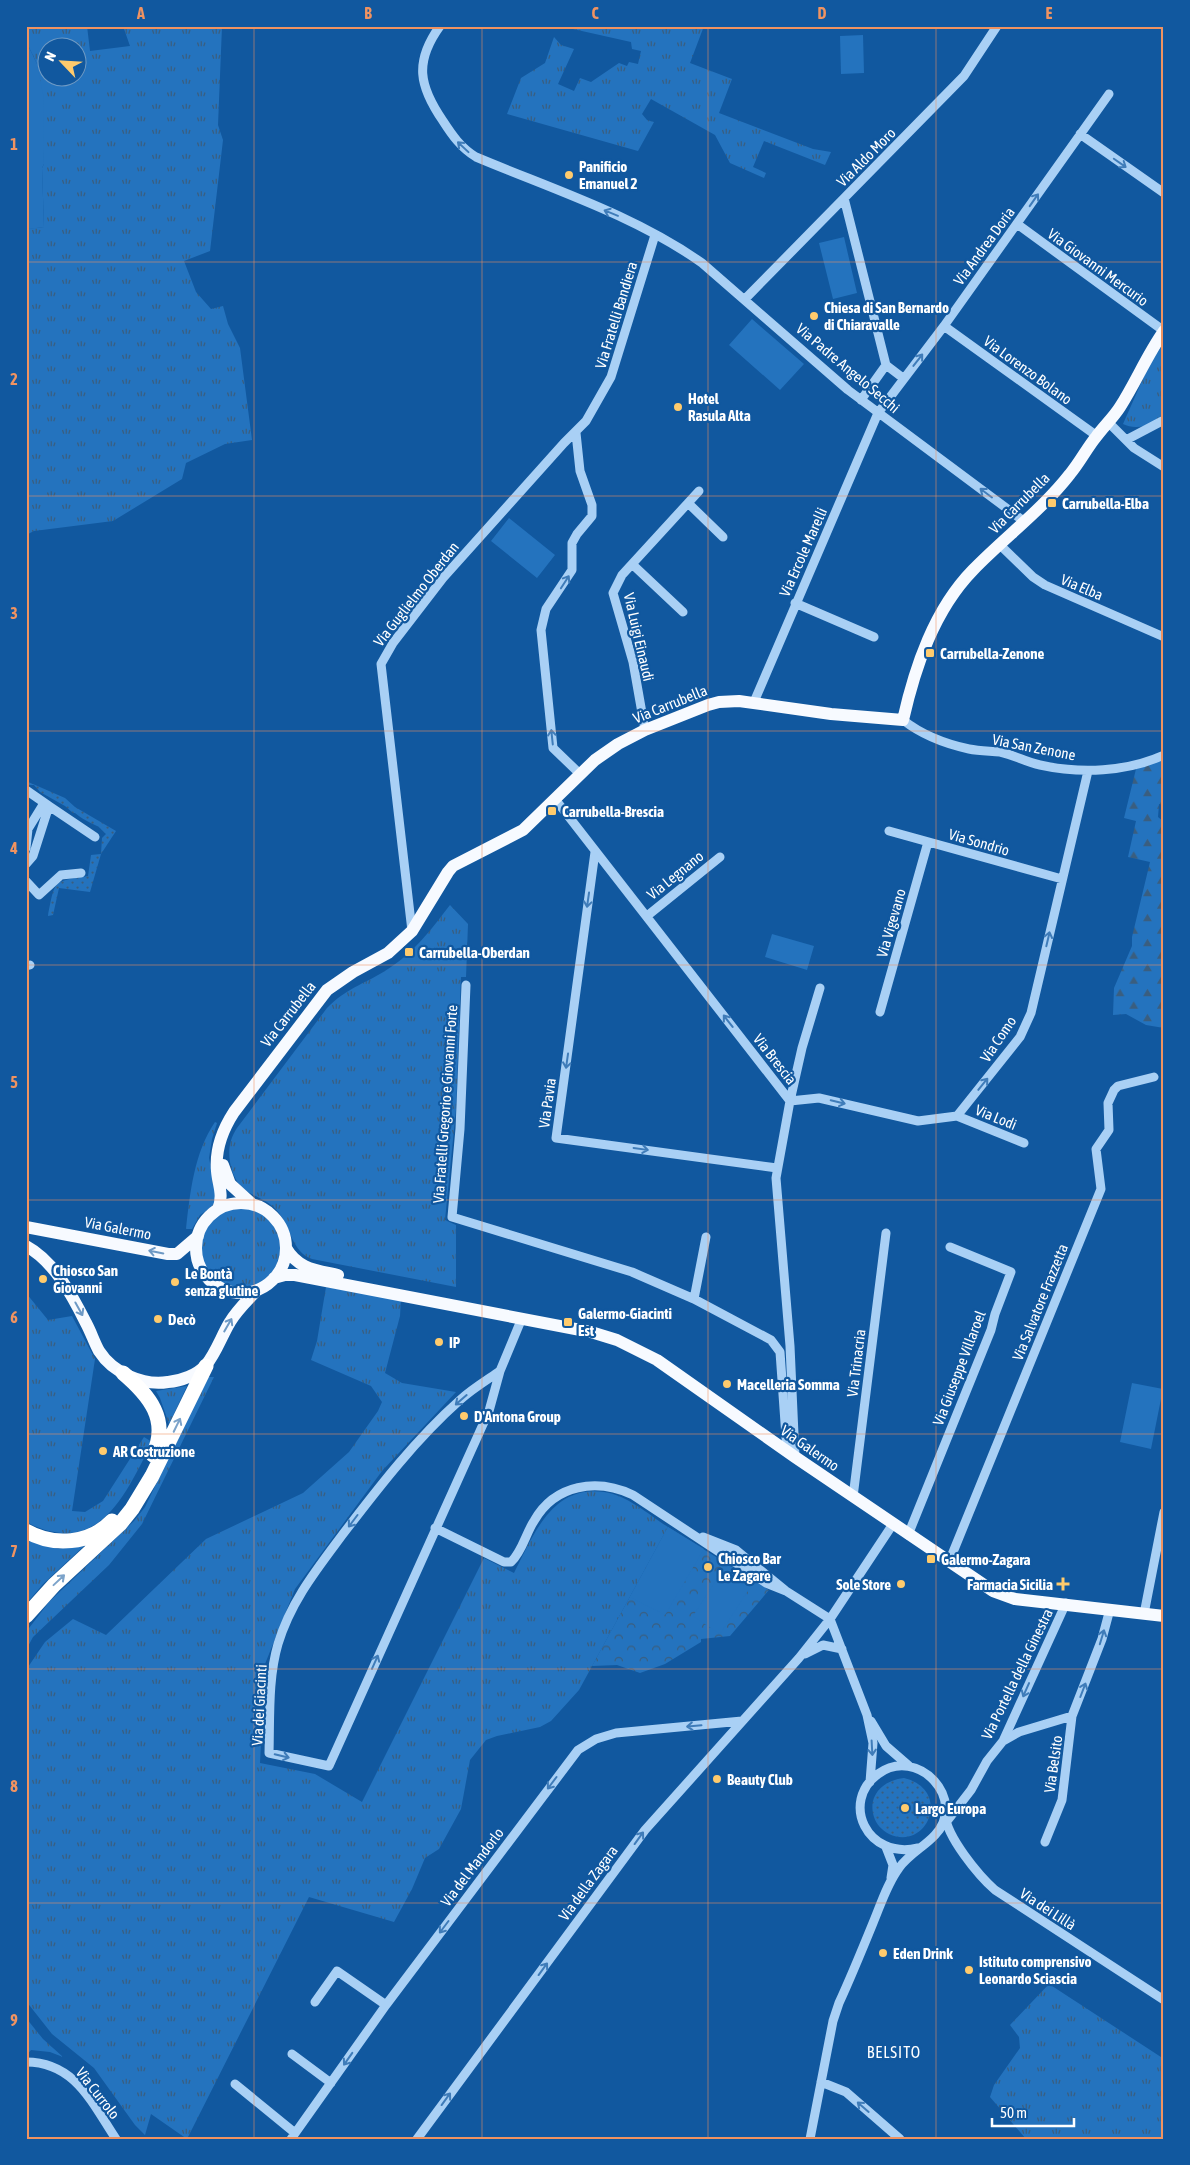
<svg xmlns="http://www.w3.org/2000/svg" width="1190" height="2165" viewBox="0 0 1190 2165" font-family="'Asap Condensed',sans-serif">
<defs>
<pattern id="grass-tufts" width="24" height="20" patternUnits="userSpaceOnUse" patternTransform="scale(1.25)"><rect width="24" height="20" fill="#2473be"/><path d="M3 7l-1-3M5 7V3M7 7l1-3M15 17l-1-3M17 17v-4M19 17l1-3" fill="none" stroke="#3a5e7f"/></pattern>
<pattern id="forest-firs" width="22" height="20" patternUnits="userSpaceOnUse" patternTransform="scale(1.25)"><rect width="22" height="20" fill="#2473be"/><path d="M5 1l3.5 6h-7zM16 11l3.5 6h-7z" fill="#3a5e7f"/></pattern>
<pattern id="park-crowns" width="20" height="18" patternUnits="userSpaceOnUse" patternTransform="scale(1.25)"><rect width="20" height="18" fill="#2473be"/><path d="M2 6a3 3 0 1 1 6 0M12 15a3 3 0 1 1 6 0" fill="none" stroke="#3a5e7f"/></pattern>
<pattern id="garden-dots" width="8" height="8" patternUnits="userSpaceOnUse" patternTransform="scale(1.25)"><rect width="8" height="8" fill="#2473be"/><path d="M2 2h.1M6 6h.1" fill="none" stroke="#3a5e7f" stroke-width="1.8" stroke-linecap="round"/></pattern>
</defs>
<rect width="100%" height="100%" fill="#11589f"/>
<path fill="url(#grass-tufts)" fill-rule="evenodd" d="M26,26H87L90,51L130,46L123,26H222L218,125L223,140L210,251L184,261L196,292L211,309L223,306L228,324L240,348L252,440L225,444L186,463L182,479L113,521L34,531L26,535V229L44,227L42,168L44,164L37,64L26,41ZM48,48H78V78H48Z
M573,26H704L690,63L732,79L719,113L813,149L831,152L825,165L764,141L753,167L766,173L764,178L730,163L715,135L651,99L642,114L647,120L654,122L638,151L507,114L521,78L545,63L554,37L561,45L574,49L558,84L574,91L580,78L591,82L619,63L627,66L629,62L638,64L641,51L632,49L631,42L573,29Z
M1164,343V411C1157,425 1137,431 1123,424L1149,365Z
M450,905L468,924L466,977H461L456,1109L445,1220L456,1225V1287L312,1259C292,1252 291,1228 279,1213C262,1191 237,1200 230,1162C228,1150 230,1138 237,1128L327,1008C347,988 362,985 385,971C414,953 430,931 450,905Z
M215,1122L217,1123L212,1139L209,1158L216,1194L213,1206L200,1215L192,1229H186C190,1193 194,1153 215,1122Z
M200 1248a40 40 0 1 1 80 0a40 40 0 1 1-80 0Z
M326,1287L401,1299L400,1316L385,1373L402,1383L456,1392L382,1471L295,1589L265,1664L260,1763L315,1774L362,1802L484,1558L514,1573C533,1536 552,1484 604,1492C627,1495 649,1515 668,1527L579,1690L551,1721L540,1727L497,1736L486,1740L470,1760L461,1809L439,1849L425,1858L412,1889L394,1922L309,1897L187,2139L151,2114L145,2135L135,2125L94,2068L52,2034L26,2001V1670L45,1642L73,1619L106,1635L206,1539L303,1493L349,1452L378,1411L382,1402L371,1386L311,1360L317,1341Z
M26,1293L48,1320L72,1316L95,1359L72,1511L85,1512L103,1501L144,1437L152,1442C125,1496 98,1559 26,1522Z
M208,1377H214L142,1524L109,1565L33,1637L26,1650V1632L49,1602L134,1521L145,1507Z
M187,1386L169,1424L160,1398L156,1391Z
M26,1540L58,1549L84,1546L43,1584L26,1604Z
M1049,1984L1164,2059V2139H1026L990,2097L994,2085L1020,2048L1019,2037L1010,2025Z
M26,2018L43,2039L63,2057L50,2052L31,2050L26,2056Z"/>
<path fill="url(#forest-firs)" d="M1164,758V805L1159,804L1158,817L1164,822V1028L1146,1025L1126,1014L1113,1015L1114,988L1132,946V937L1150,862L1128,857L1136,821L1124,818L1136,769Z"/>
<path fill="url(#park-crowns)" d="M668,1527L769,1590L730,1636L701,1639V1642L665,1664L640,1673L617,1665L592,1666Z"/>
<path fill="url(#garden-dots)" d="M26,781L65,798L75,807L116,831L101,854L90,892L59,888L53,915L48,916C55,881 52,881 88,876L91,855L101,854L102,838L106,834C103,832 100,827 97,826C89,822 82,819 75,813H73L65,806L40,792L34,785H26Z
M904,1778C953,1790 927,1852 889,1834C882,1830 876,1824 874,1817C867,1795 884,1780 904,1778Z"/>
<path fill="#2473be" d="M863,35L864,73L841,74L840,36Z
M26,41L37,64L43,94L44,164L42,168L44,227L29,229H26Z
M844,237L857,293L833,299L819,243Z
M752,319L804,364L780,390L729,345Z
M509,518L555,555L537,578L491,541Z
M772,934L814,946L807,970L765,957Z
M1132,1383L1163,1389L1151,1449L1120,1442Z
M668,1527L704,1549L665,1615L630,1597Z
M722,1571L749,1589L720,1634L693,1616Z"/>
<g fill="none" stroke-linecap="round" stroke-linejoin="round">
<path stroke="#a9d0f5" stroke-width="9" d="M440,26C414,62 419,86 443,121C452,135 461,148 476,157C552,189 634,215 702,263L848,390L1025,522
M1080,134L1164,193
M844,198L886,365
M1017,224L1164,331
M745,299L964,76L997,26
M944,326L1097,436
M861,400L886,365L903,378
M1109,423L1134,448L1164,467
M576,433L580,471L592,505V516L577,534L572,543V570L546,609L541,630L553,748L580,774
M1126,440L1164,420
M688,503L723,537
M1000,545L1033,577L1045,585L1164,637
M632,564L683,612
M795,603L874,637
M754,702L878,413L944,326L1109,94
M903,720C922,735 946,744 969,749C979,751 990,751 1000,752C1014,755 1026,762 1040,765C1081,774 1126,772 1164,755
M645,730L633,662L613,593L622,575L699,491
M26,790L49,806L33,856L26,864
M555,799L790,1101
M49,806L95,837
M889,831L1062,879
M26,848L28,829L44,803
M595,852L556,1138L777,1168
M26,881L39,895L61,875L81,873
M647,916L720,857
M412,931L381,664L393,643L443,578L564,443L586,421L611,377L655,235
M26,966L30,965
M466,985L460,1129L452,1217L632,1272L694,1299L771,1340L780,1352L787,1451
M880,1012L928,842
M790,1101L819,1098L918,1121L957,1116L1020,1037L1031,1013L1088,771
M957,1116L1024,1143
M694,1299L706,1237
M500,1371C487,1380 472,1389 460,1400C416,1439 379,1487 343,1534C317,1569 291,1601 278,1644C268,1678 270,1717 269,1753L329,1766L489,1411L500,1371L522,1318
M795,1457L790,1346L776,1178L790,1101L802,1048L820,988
M853,1497L886,1233
M435,1528L504,1562H511C522,1552 526,1533 534,1521C555,1484 597,1478 633,1495L766,1583L786,1591
M908,1535L991,1330L995,1314L1011,1272L950,1247
M703,1537L736,1550L786,1591L830,1619L867,1715L873,1743L870,1782
M949,1562L1101,1189L1096,1149L1109,1130L1108,1103L1114,1090L1118,1086L1154,1077
M1144,1614L1164,1512
M805,1654L823,1645L842,1649
M871,1721L886,1746L909,1766
M1003,1741L1019,1732L1072,1716
M945,1815C947,1837 978,1875 995,1890L1164,2000
M944,1825L971,1790L987,1761L1003,1741L1066,1603
M1045,1842L1062,1800L1072,1716L1102,1639L1110,1609
M886,1847L893,1865L891,1878
M315,2002L337,1971L386,2005
M292,2054L331,2083
M26,2062C75,2062 92,2103 116,2139
M821,2082L846,2092L900,2139
M235,2084L295,2133
M291,2139L386,2005L578,1750L596,1739L616,1733L742,1721
M417,2139L645,1830L799,1658L830,1619L893,1524
M810,2139L833,2021L839,2003C851,1977 862,1950 873,1923C881,1904 887,1884 899,1868C909,1854 924,1847 935,1835C968,1800 918,1745 878,1774C840,1802 867,1860 918,1848"/>
<path stroke="#f7faff" stroke-width="12" d="M223,1165L230,1184L252,1204
M196 1248a45 45 0 1 1 90 0a45 45 0 1 1-90 0Z
M218,1209C224,1195 218,1185 217,1171C215,1150 223,1129 234,1112L327,990L353,972L388,953L412,931L448,872L453,866L523,830L595,760L618,744L645,730L708,705L719,702L739,701L831,714L903,720C915,667 934,610 973,570C1005,537 1042,510 1070,474C1080,462 1087,448 1096,437C1104,426 1113,418 1120,407C1136,382 1147,355 1164,331
M26,1227L168,1254H177L198,1236
M26,1246C54,1261 72,1295 86,1323C91,1332 94,1342 99,1351C113,1373 143,1386 168,1382C181,1381 197,1375 206,1365C216,1353 222,1335 230,1322C237,1310 248,1300 257,1290
M286,1248C298,1269 316,1270 338,1275
M274,1278L285,1275H295L591,1332L617,1340L657,1360L795,1457L993,1591L1015,1599L1164,1616"/>
<path stroke="#fff" stroke-width="15" d="M123,1373C149,1395 170,1420 153,1455
M26,1531C54,1547 90,1544 112,1521
M26,1616L54,1585L120,1524L132,1509L152,1476L206,1366"/>
</g>
<defs><path id="oneway-shaft" d="M-6 0H5M1.5-3L5.5 0L1.5 3" fill="none" stroke-width="1.6" stroke-linecap="round" stroke-linejoin="round" transform="scale(1.25)"/></defs>
<g stroke="#3f7cb9">
<use href="#oneway-shaft" transform="translate(463 147) rotate(-137)"/>
<use href="#oneway-shaft" transform="translate(1120 163) rotate(35)"/>
<use href="#oneway-shaft" transform="translate(1034 200) rotate(-55)"/>
<use href="#oneway-shaft" transform="translate(611 213) rotate(-158)"/>
<use href="#oneway-shaft" transform="translate(918 360) rotate(-52)"/>
<use href="#oneway-shaft" transform="translate(986 493) rotate(-143)"/>
<use href="#oneway-shaft" transform="translate(565 582) rotate(-57)"/>
<use href="#oneway-shaft" transform="translate(552 737) rotate(-96)"/>
<use href="#oneway-shaft" transform="translate(588 900) rotate(98)"/>
<use href="#oneway-shaft" transform="translate(1048 939) rotate(-77)"/>
<use href="#oneway-shaft" transform="translate(728 1021) rotate(-128)"/>
<use href="#oneway-shaft" transform="translate(567 1061) rotate(98)"/>
<use href="#oneway-shaft" transform="translate(983 1084) rotate(-51)"/>
<use href="#oneway-shaft" transform="translate(838 1102) rotate(13)"/>
<use href="#oneway-shaft" transform="translate(641 1149) rotate(8)"/>
<use href="#oneway-shaft" transform="translate(461 1400) rotate(139)"/>
<use href="#oneway-shaft" transform="translate(353 1521) rotate(127)"/>
<use href="#oneway-shaft" transform="translate(1102 1637) rotate(-73)"/>
<use href="#oneway-shaft" transform="translate(375 1662) rotate(-66)"/>
<use href="#oneway-shaft" transform="translate(1026 1690) rotate(114)"/>
<use href="#oneway-shaft" transform="translate(1083 1690) rotate(-69)"/>
<use href="#oneway-shaft" transform="translate(694 1726) rotate(175)"/>
<use href="#oneway-shaft" transform="translate(872 1748) rotate(87)"/>
<use href="#oneway-shaft" transform="translate(282 1756) rotate(13)"/>
<use href="#oneway-shaft" transform="translate(552 1783) rotate(127)"/>
<use href="#oneway-shaft" transform="translate(639 1838) rotate(-54)"/>
<use href="#oneway-shaft" transform="translate(444 1927) rotate(127)"/>
<use href="#oneway-shaft" transform="translate(543 1969) rotate(-54)"/>
<use href="#oneway-shaft" transform="translate(348 2059) rotate(125)"/>
<use href="#oneway-shaft" transform="translate(446 2099) rotate(-54)"/>
<use href="#oneway-shaft" transform="translate(863 2107) rotate(-139)"/>
</g>
<g stroke="#6d99c5">
<use href="#oneway-shaft" transform="translate(156 1252) rotate(-169)"/>
<use href="#oneway-shaft" transform="translate(79 1309) rotate(61)"/>
<use href="#oneway-shaft" transform="translate(228 1325) rotate(-60)"/>
</g>
<g stroke="#7ca3ca">
<use href="#oneway-shaft" transform="translate(177 1425) rotate(-64)"/>
<use href="#oneway-shaft" transform="translate(59 1580) rotate(-43)"/>
</g>
<path fill="none" stroke="#f09361" stroke-width="1" stroke-opacity="0.55" d="M254,26V2139M482,26V2139M708,26V2139M936,26V2139M26,262H1164M26,496H1164M26,731H1164M26,965H1164M26,1200H1164M26,1434H1164M26,1669H1164M26,1903H1164"/>
<g fill="#ffcb6d" stroke="#11589f" stroke-width="2">
<circle cx="569" cy="175" r="5"/>
<circle cx="814" cy="316" r="5"/>
<circle cx="678" cy="407" r="5"/>
<rect x="1047" y="498" width="10" height="10" rx="2.5"/>
<rect x="925" y="648" width="10" height="10" rx="2.5"/>
<rect x="547" y="806" width="10" height="10" rx="2.5"/>
<rect x="404" y="947" width="10" height="10" rx="2.5"/>
<circle cx="43" cy="1279" r="5"/>
<circle cx="175" cy="1282" r="5"/>
<circle cx="158" cy="1319" r="5"/>
<rect x="563" y="1317" width="10" height="10" rx="2.5"/>
<circle cx="439" cy="1342" r="5"/>
<circle cx="727" cy="1384" r="5"/>
<circle cx="464" cy="1416" r="5"/>
<circle cx="103" cy="1451" r="5"/>
<rect x="926" y="1554" width="10" height="10" rx="2.5"/>
<circle cx="708" cy="1567" r="5"/>
<circle cx="901" cy="1584" r="5"/>
<path d="M1060.5 1576.5h5v5h5v5h-5v5h-5v-5h-5v-5h5z"/>
<circle cx="717" cy="1779" r="5"/>
<circle cx="905" cy="1808" r="5"/>
<circle cx="883" cy="1953" r="5"/>
<circle cx="969" cy="1970" r="5"/>
</g>
<g text-anchor="middle" dominant-baseline="central" stroke-width="4.5" stroke-linejoin="round" paint-order="stroke">
<g font-size="15" fill="#fff" stroke="#11589f">
<text transform="translate(866 157) rotate(-45)">Via Aldo Moro</text>
<text transform="translate(984 246) rotate(-54)">Via Andrea Doria</text>
<text transform="translate(1098 267) rotate(36)">Via Giovanni Mercurio</text>
<text transform="translate(616 315) rotate(-73)">Via Fratelli Bandiera</text>
<text transform="translate(848 368) rotate(40)">Via Padre Angelo Secchi</text>
<text transform="translate(1028 370) rotate(36)">Via Lorenzo Bolano</text>
<text transform="translate(1019 503) rotate(-45)">Via Carrubella</text>
<text transform="translate(803 552) rotate(-66)">Via Ercole Marelli</text>
<text transform="translate(1082 587) rotate(23)">Via Elba</text>
<text transform="translate(416 594) rotate(-52)">Via Guglielmo Oberdan</text>
<text transform="translate(639 637) rotate(77)">Via Luigi Einaudi</text>
<text transform="translate(670 704) rotate(-22)">Via Carrubella</text>
<text transform="translate(1034 747) rotate(11)">Via San Zenone</text>
<text transform="translate(979 842) rotate(16)">Via Sondrio</text>
<text transform="translate(675 875) rotate(-39)">Via Legnano</text>
<text transform="translate(891 923) rotate(-74)">Via Vigevano</text>
<text transform="translate(288 1014) rotate(-52)">Via Carrubella</text>
<text transform="translate(998 1039) rotate(-56)">Via Como</text>
<text transform="translate(775 1059) rotate(52)">Via Brescia</text>
<text transform="translate(547 1103) rotate(-82)">Via Pavia</text>
<text transform="translate(445 1104) rotate(-86)">Via Fratelli Gregorio e Giovanni Forte</text>
<text transform="translate(996 1117) rotate(22)">Via Lodi</text>
<text transform="translate(118 1228) rotate(11)">Via Galermo</text>
<text transform="translate(1040 1302) rotate(-68)">Via Salvatore Frazzetta</text>
<text transform="translate(856 1363) rotate(-83)">Via Trinacria</text>
<text transform="translate(959 1368) rotate(-69)">Via Giuseppe Villaroel</text>
<text transform="translate(810 1448) rotate(35)">Via Galermo</text>
<text transform="translate(1017 1674) rotate(-64)">Via Portella della Ginestra</text>
<text transform="translate(259 1705) rotate(-87)">Via dei Giacinti</text>
<text transform="translate(1053 1764) rotate(-82)">Via Belsito</text>
<text transform="translate(472 1867) rotate(-53)">Via del Mandorlo</text>
<text transform="translate(588 1883) rotate(-54)">Via della Zagara</text>
<text transform="translate(1048 1909) rotate(33)">Via dei Lillà</text>
<text transform="translate(98 2093) rotate(52)">Via Currolo</text>
</g>
<g font-size="15" font-weight="bold" fill="#fff" stroke="#11589f" text-anchor="start">
<text x="579" y="166">Panificio<tspan x="579" dy="17">Emanuel 2</tspan></text>
<text x="824" y="307">Chiesa di San Bernardo<tspan x="824" dy="17">di Chiaravalle</tspan></text>
<text x="688" y="398">Hotel<tspan x="688" dy="17">Rasula Alta</tspan></text>
<text x="1062" y="503">Carrubella-Elba</text>
<text x="940" y="653">Carrubella-Zenone</text>
<text x="562" y="811">Carrubella-Brescia</text>
<text x="419" y="952">Carrubella-Oberdan</text>
<text x="53" y="1270">Chiosco San<tspan x="53" dy="17">Giovanni</tspan></text>
<text x="185" y="1273">Le Bontà<tspan x="185" dy="17">senza glutine</tspan></text>
<text x="578" y="1313">Galermo-Giacinti<tspan x="578" dy="17">Est</tspan></text>
<text x="168" y="1319">Decò</text>
<text x="449" y="1342">IP</text>
<text x="737" y="1384">Macelleria Somma</text>
<text x="474" y="1416">D'Antona Group</text>
<text x="113" y="1451">AR Costruzione</text>
<text x="718" y="1558">Chiosco Bar<tspan x="718" dy="17">Le Zagare</tspan></text>
<text x="941" y="1559">Galermo-Zagara</text>
<text x="891" y="1584" text-anchor="end">Sole Store</text>
<text x="1053" y="1584" text-anchor="end">Farmacia Sicilia</text>
<text x="727" y="1779">Beauty Club</text>
<text x="915" y="1808">Largo Europa</text>
<text x="893" y="1953">Eden Drink</text>
<text x="979" y="1961">Istituto comprensivo<tspan x="979" dy="17">Leonardo Sciascia</tspan></text>
</g>
<g font-size="16" letter-spacing="1" fill="#fff" stroke="#11589f">
<text x="894" y="2052">BELSITO</text>
</g>
</g>
<rect width="1190" height="2165" fill="none" stroke="#11589f" stroke-width="55"/>
<g transform="translate(62 62) rotate(295)"><circle r="24" fill="#11589f" stroke="#709bc5"/>
<path d="M0-4L9 19L0 12L-9 19Z" fill="#ffcb6d"/>
<text y="-8" font-size="14" font-weight="bold" text-anchor="middle" fill="#ffffff">N</text>
</g>
<path d="M992 2118v8h82v-8" fill="none" stroke="#ffffff" stroke-width="2.5"/>
<text x="1000" y="2118" font-size="15" fill="#ffffff" stroke="#11589f" stroke-width="4" paint-order="stroke">50 m</text>
<rect x="28" y="28" width="1134" height="2110" fill="none" stroke="#f09361" stroke-width="2"/>
<g font-size="16" text-anchor="middle" font-weight="bold" fill="#f09361">
<text x="141" y="19">A</text>
<text x="368" y="19">B</text>
<text x="595" y="19">C</text>
<text x="822" y="19">D</text>
<text x="1049" y="19">E</text>
<text x="14" y="150">1</text>
<text x="14" y="385">2</text>
<text x="14" y="619">3</text>
<text x="14" y="854">4</text>
<text x="14" y="1088">5</text>
<text x="14" y="1323">6</text>
<text x="14" y="1557">7</text>
<text x="14" y="1792">8</text>
<text x="14" y="2026">9</text>
</g>
</svg>
